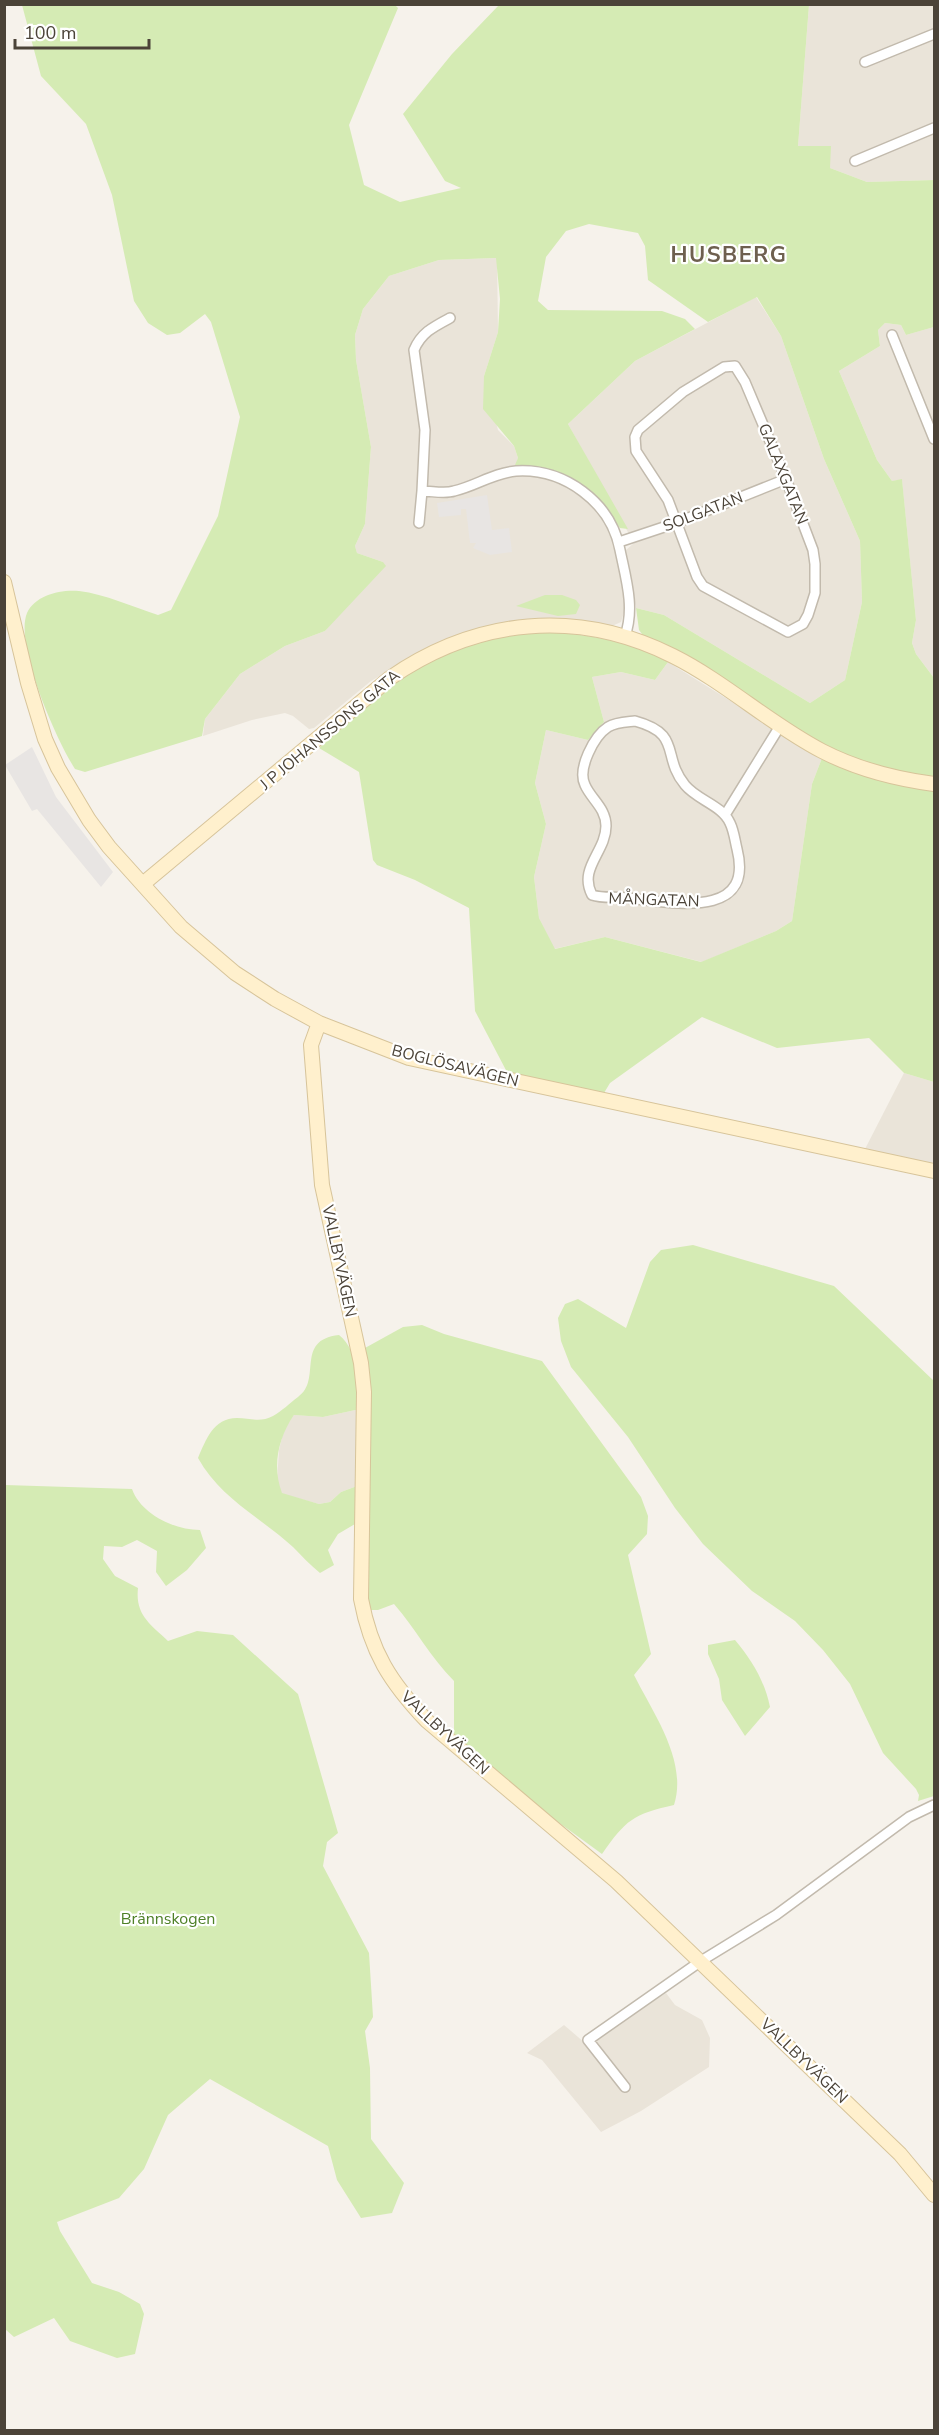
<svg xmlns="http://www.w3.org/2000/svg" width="939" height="2435" viewBox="0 0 939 2435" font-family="'Nunito Sans',sans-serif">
<rect width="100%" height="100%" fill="#f6f2eb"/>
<path fill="#eae4d9" d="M809,5H934V180L867,182L830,168L798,146Z
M497,258L498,332L484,376L498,430L514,446L518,458L516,471L561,479L607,516L618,559L625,609L621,622L612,626L566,620L465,634L432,646L371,681L314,728L309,729L293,716L285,713L252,720L203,736L205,719L240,674L285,646L325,631L383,562L357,553L355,546L365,524L371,447L356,360L355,335L363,309L389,276L439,260Z
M756,297L781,336L824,459L860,541L862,602L845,680L810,703L664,615L636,608L626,550L634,543L568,424L635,361Z
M885,323L901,325L906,335L934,327V678L916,654L912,643L916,620L902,480L892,481L877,460L839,371L880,346L878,330Z
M668,662L822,758L812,784L792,921L776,931L702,962L605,937L554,949L539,918L534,877L546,824L535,783L546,730L588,740L604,722L592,677L621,672L655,680Z
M904,1073L934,1082V1165L865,1149Z
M360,1409L357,1486L341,1492L330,1502L319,1504L282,1494L277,1481L279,1450L284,1429L294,1415L323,1417Z
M666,1993L675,2005L702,2020L710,2038L709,2067L641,2111L601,2132L542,2060L527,2053L564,2025L585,2043L595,2039Z"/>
<path fill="#d5ebb4" d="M22,5H395L398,8L349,125L364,185L400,202L461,188L445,181L403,114L452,54L499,5H809L798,146H831L830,168L867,182L934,180V327L906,335L901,325L885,323L878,330L880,346L839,371L877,460L892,481L902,479L916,620L912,643L916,654L934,678V779L870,766L830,748L645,638L639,630L636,608L664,615L810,703L845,680L862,602L860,541L824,459L781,336L757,297L708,322L648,280L645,246L638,233L589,224L566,231L546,257L538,301L548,310L662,311L685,319L695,329L635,361L568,424L628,529L620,528C589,485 570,469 515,465L518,458L514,446L483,409L484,376L498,332L500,299L496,258L439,260L389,276L363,309L355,335L356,360L371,447L365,524L355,546L357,553L383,562L386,566L325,631L285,646L240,674L205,719L202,736L85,772L75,769C57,741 14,645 27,613C35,595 61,589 79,591C105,594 133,607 158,615L171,610L218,516L240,417L211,322L205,314L180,333L167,335L148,323L134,301L112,195L86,124L41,76Z
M545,595H562L576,600L580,605L576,614L558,616L516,606Z
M530,632C580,632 624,639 668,662L655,680L621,672L592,677L604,722L588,740L546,730L535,783L546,824L534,877L539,918L555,949L605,937L701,962L776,931L792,921L812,784L822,758L866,776L934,790V1082L904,1073L869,1038L777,1048L702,1017L610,1083L604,1093L508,1074L475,1011L469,908L415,880L377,865L373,860L359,772L319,748C356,715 392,678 436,655C464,641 499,635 530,632Z
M693,1245L834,1286L934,1381V1796L918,1801L919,1795L916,1789L883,1753L850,1684L823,1650L795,1621L752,1591L703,1544L675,1508L628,1437L571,1367L561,1341L558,1318L565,1304L578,1299L626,1328L650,1262L661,1250Z
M422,1325L444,1334L542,1361L641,1497L648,1516L647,1534L628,1555L651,1654L634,1675C653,1713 688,1761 674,1805C633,1814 626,1820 602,1854L558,1822L454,1736V1681C430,1657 416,1629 394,1604L378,1610H369L367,1366L365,1348L403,1327Z
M339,1335C360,1352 357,1384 360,1409L323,1417L294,1415C278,1438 272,1467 282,1493L319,1504L330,1502L341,1492L357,1486L355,1524L338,1534L328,1550L334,1565L320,1573C310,1565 302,1556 293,1547C260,1517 221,1499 198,1458C206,1440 213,1418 237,1418C250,1418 260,1423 273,1416C282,1411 290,1403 298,1397C323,1380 294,1340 339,1335Z
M5,1485L132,1489C141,1514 174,1530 200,1530L206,1548L187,1570L166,1586L156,1572L157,1551L137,1540L122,1547L104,1546L103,1559L115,1576L138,1588C135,1615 150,1624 168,1641L197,1631L233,1635L298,1694L338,1833L327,1842L323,1866L369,1953L373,2017L365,2031L370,2068L371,2139L404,2183L392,2213L361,2218L337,2180L328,2146L210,2079L168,2115L144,2169L119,2198L57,2222L60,2231L92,2283L119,2292L140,2304L144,2314L135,2354L117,2358L70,2341L54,2318L14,2337L5,2329Z
M735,1640C752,1660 765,1682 770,1707L745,1736L722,1700L719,1679L708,1654V1645Z"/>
<path fill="#e8e5e3" d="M487,495L492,530L509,528L512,552L490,555L473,548L476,543H470L466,509H461V515L439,517L437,503Z
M32,747L56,797L113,872L101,887L37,809L32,811L5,765Z"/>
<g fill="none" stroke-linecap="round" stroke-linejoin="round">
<g stroke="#c2baad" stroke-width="12">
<path id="street" d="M865,62L934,34
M855,161L934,128
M450,318C433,327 421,333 414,350L425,430L422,491C432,491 445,494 454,491C476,486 493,473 516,471C564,468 611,502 620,550C626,579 635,608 625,636
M892,335L934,439
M735,366L745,382L786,479L813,550L815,564V593L808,615L803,624L788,632L703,586L697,577L668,500L636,451L635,437L638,430L683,392L724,367Z
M419,523L422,491
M619,542L676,523L786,479
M635,721C683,734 661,756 685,785C697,800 722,805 730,823C734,831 735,841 737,849C755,921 670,902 628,898C616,896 604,899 592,895C578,868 606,852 606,826C606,808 591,799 585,785C577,769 594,736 608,727C616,722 626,722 635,721Z
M725,815L780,726
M625,2087L588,2040L701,1961L776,1915L909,1817L934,1805"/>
</g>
<g stroke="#d7c49a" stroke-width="16">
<path id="secondary" d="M4,582L28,683L45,739L58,768L89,820L109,847L181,927L235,973L275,999L319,1023L409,1058L934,1171
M144,883L390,678C477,618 577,608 673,656C725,682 770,724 822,751C857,769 896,779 934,784
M319,1023L311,1045L322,1185L361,1363L364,1392L361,1599C371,1652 390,1682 427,1721L616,1881L900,2154L934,2195"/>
</g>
<use href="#street" stroke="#fff" stroke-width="9"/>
<use href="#secondary" stroke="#fff0cd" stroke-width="14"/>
</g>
<g text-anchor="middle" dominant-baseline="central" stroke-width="4.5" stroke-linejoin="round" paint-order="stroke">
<g font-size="16" fill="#4b4338" stroke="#fff">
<text transform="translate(783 474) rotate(68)">GALAXGATAN</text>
<text transform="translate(703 512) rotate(-21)">SOLGATAN</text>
<text transform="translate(330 730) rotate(-40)">J P JOHANSSONS GATA</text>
<text transform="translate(654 900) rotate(2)">MÅNGATAN</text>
<text transform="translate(455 1066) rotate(14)">BOGLÖSAVÄGEN</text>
<text transform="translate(339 1261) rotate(78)">VALLBYVÄGEN</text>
<text transform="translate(445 1733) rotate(43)">VALLBYVÄGEN</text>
<text transform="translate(804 2061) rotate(44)">VALLBYVÄGEN</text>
</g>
<g font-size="16" fill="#4e8028" stroke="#fff">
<text x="168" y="1919">Brännskogen</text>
</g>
<g font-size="22" font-weight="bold" letter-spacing="1.5" fill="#6e604f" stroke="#fff">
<text x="729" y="255">HUSBERG</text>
</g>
</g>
<rect width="939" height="2435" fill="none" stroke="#4b4338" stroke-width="12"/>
<path d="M15 39v9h134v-9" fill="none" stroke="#4b4338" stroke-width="3"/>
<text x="24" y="39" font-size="18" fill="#4b4338" stroke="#ffffff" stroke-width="4.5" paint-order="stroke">100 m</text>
</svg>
